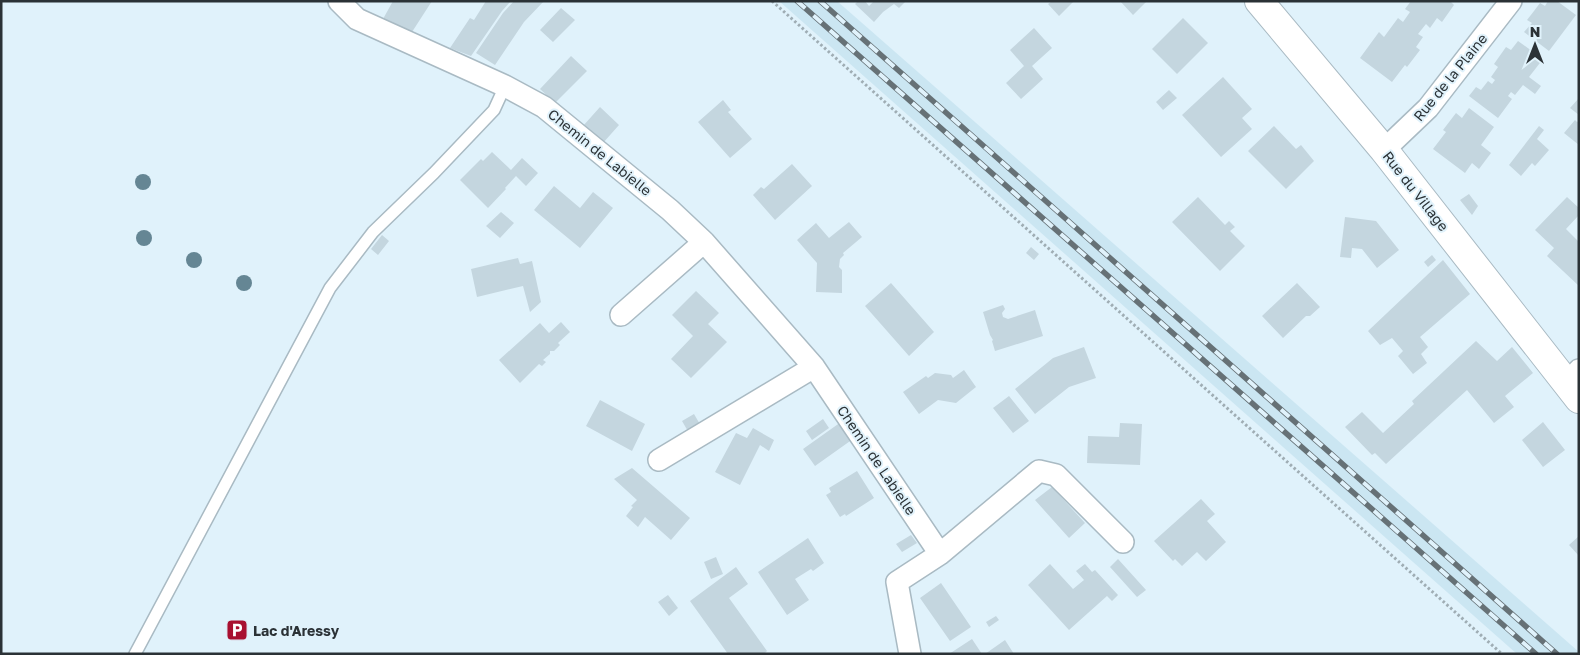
<svg xmlns="http://www.w3.org/2000/svg" width="1580" height="655" viewBox="0 0 1580 655" font-family="'Golos Text',sans-serif">
<rect width="100%" height="100%" fill="#e0f2fb"/>
<path fill="#cbe6f2" d="M779,1H837L1579,652V654H1517Z"/>
<path fill="#c4d6df" d="M393,1H432L412,32L383,19Z
M486,1H511L502,11L471,56L450,48L470,18L474,20Z
M514,1H544L524,22L495,65L476,53L503,13Z
M858,1H865L869,6L874,1H906L899,8L894,4L883,12L874,22L855,4Z
M1052,1H1074L1059,16L1048,4Z
M1120,1H1147L1133,15Z
M1411,1H1450L1454,5L1442,22L1437,18L1430,28L1426,24L1418,34L1423,37L1416,47L1420,50L1407,67L1405,65L1392,82L1360,58L1379,32L1384,37L1398,18L1403,22L1410,12L1405,9Z
M1548,1H1557L1576,15L1549,51L1524,32L1532,23L1527,20L1534,11L1540,3L1545,6Z
M561,8L575,20L553,42L540,30Z
M1183,18L1208,43L1177,74L1152,49Z
M1034,28L1052,48L1032,66L1043,79L1021,99L1006,83L1024,66L1010,50Z
M1518,41L1543,59L1529,77L1541,86L1535,94L1523,85L1515,95L1511,92L1508,96L1512,99L1498,118L1469,96L1476,87L1481,90L1488,81L1492,84L1495,80L1491,77L1498,67L1494,64L1506,47L1511,50Z
M571,56L587,71L555,103L540,89Z
M1223,77L1252,109L1242,118L1252,129L1221,157L1182,115Z
M1169,90L1177,98L1163,110L1156,102Z
M1579,98V115L1570,108Z
M723,100L731,110L728,112L752,139L730,158L698,122Z
M600,107L619,125L603,143L583,126Z
M1469,108L1494,127L1481,145L1491,153L1479,169L1472,163L1465,173L1433,149L1446,132L1443,130L1456,113L1462,118Z
M1575,120L1577,122L1579,121V145L1564,133Z
M1274,126L1296,149L1301,145L1314,161L1286,189L1248,151Z
M1539,126L1544,130L1537,139L1549,150L1535,166L1532,163L1521,176L1509,165Z
M492,152L511,170L522,158L538,173L526,186L516,176L505,188L506,189L488,208L460,180L481,159L483,161Z
M792,164L812,186L775,220L753,195L761,187L764,189Z
M554,186L580,208L593,192L613,208L580,248L534,210Z
M1469,194L1478,206L1472,215L1460,200Z
M1198,197L1225,225L1229,221L1235,227L1230,231L1245,246L1220,271L1172,222Z
M1567,197L1579,208V215L1566,229L1579,242V286L1547,256L1554,248L1535,230Z
M501,212L514,223L500,238L486,226Z
M1345,217L1376,221L1399,250L1377,268L1362,249L1352,248L1351,258L1340,257Z
M849,222L862,237L843,253L844,255L840,259L839,267L842,270V293L816,292L817,263L797,240L816,223L829,238Z
M382,235L389,241L378,255L371,249Z
M1031,247L1039,254L1034,260L1026,253Z
M1432,255L1436,260L1428,267L1424,262Z
M518,258L520,264L532,261L541,302L530,312L523,286L477,297L471,269Z
M1443,260L1470,294L1420,337L1428,347L1421,354L1427,363L1413,374L1398,356L1403,351L1392,338L1380,345L1368,331Z
M891,283L934,332L909,356L865,306Z
M1297,283L1320,307L1310,316H1306L1283,338L1262,316Z
M696,291L719,313L708,324L727,342L691,378L671,359L693,336L672,315Z
M1003,305L1005,309L1002,313L1003,317L1008,319L1035,310L1043,336L995,351L992,341L993,340L990,335L983,312Z
M561,322L570,332L558,343L560,345L554,351H550V354L543,360L546,362L542,366L539,364L520,383L499,360L540,323L549,333Z
M1476,341L1497,361L1512,347L1533,373L1505,396L1514,407L1494,423L1467,390L1386,464L1375,453L1372,455L1345,427L1362,412L1383,433L1414,404L1412,401Z
M1084,347L1096,378L1069,387L1035,414L1015,389L1053,358Z
M964,370L976,387L956,403L938,400L919,414L903,392L926,376L928,378L935,373L951,375L953,378Z
M1009,396L1029,421L1013,433L993,408Z
M600,400L645,424L632,451L586,426Z
M694,414L701,426L689,433L682,421Z
M823,419L829,428L812,440L806,431Z
M841,422L853,439L815,466L803,449Z
M1543,422L1565,450L1543,467L1522,440Z
M1120,423L1142,424L1140,465L1087,463L1088,436L1119,437Z
M753,428L774,440L769,451L760,445L740,485L715,472L736,433L747,438Z
M632,468L690,518L671,540L645,517L638,527L626,516L633,507L631,506L637,500L614,479Z
M857,471L874,498L846,516L845,514L840,517L826,495L831,492L829,488Z
M1052,487L1085,523L1069,538L1035,500Z
M1201,499L1215,514L1207,521L1226,542L1206,561L1197,552L1182,566L1175,559L1173,561L1154,541Z
M911,535L917,543L902,552L896,544Z
M1579,536V556L1569,545Z
M808,538L824,563L813,571L811,569L795,579L809,600L787,615L758,572Z
M716,557L723,574L711,579L704,562Z
M1118,559L1146,590L1137,597L1110,567Z
M1050,564L1073,589L1084,580L1076,571L1085,564L1092,572L1095,570L1118,595L1112,601L1107,596L1069,630L1028,585Z
M736,567L748,584L729,598L767,651L764,654H728L690,601Z
M941,583L971,627L950,641L920,598Z
M668,595L678,608L669,616L658,602Z
M996,616L999,620L989,627L986,622Z
M972,639L982,654H949Z
M1005,640L1014,654H985Z"/>
<g fill="none" stroke-linecap="round" stroke-linejoin="round">
<g stroke="#a9bac3" stroke-width="14">
<path id="lane" d="M135,654L330,288L373,232L434,173L494,110L505,86"/>
</g>
<g stroke="#a9bac3" stroke-width="24">
<path id="street" d="M339,1L357,19L505,86L544,107L670,210L704,242L814,367L940,554L897,582L910,654
M1384,150L1428,108L1511,1
M621,315L704,242
M1568,385L1579,370
M659,460L814,367
M940,554L1039,471L1056,475L1123,542"/>
</g>
<g stroke="#a9bac3" stroke-width="30">
<path id="secondary" d="M1259,1L1384,150L1579,399"/>
</g>
<path stroke="#9fadb4" stroke-width="3" stroke-dasharray="2.5 2.5" stroke-linecap="butt" d="M772,1L1502,654"/>
<use href="#lane" stroke="#fff" stroke-width="11"/>
<use href="#street" stroke="#fff" stroke-width="21"/>
<use href="#secondary" stroke="#fff" stroke-width="28"/>
<g stroke="#667176" stroke-width="5.5">
<path id="rail" d="M797,1L1536,654
M820,1L1557,654"/>
</g>
<use href="#rail" stroke="#e0f2fb" stroke-width="4" stroke-dasharray="11" stroke-linecap="butt"/>
</g>
<g fill="#658694">
<circle cx="143" cy="182" r="8"/>
<circle cx="144" cy="238" r="8"/>
<circle cx="194" cy="260" r="8"/>
<circle cx="244" cy="283" r="8"/>
</g>
<defs>
<g id="parking-square" transform="scale(1.125)"><rect x="-9" y="-9" width="18" height="18" rx="4" fill="#a81030" stroke="#e0f2fb"/><path d="M-3.5-5.5H1a3.5 3.5 0 0 1 0 7H-1V5.5H-3.5ZM-1-3.4V-.6H.8a1.4 1.4 0 0 0 0-2.8Z" fill="#fff"/></g>
</defs>
<g fill-rule="evenodd">
<use href="#parking-square" x="237" y="630"/>
</g>
<g text-anchor="middle" dominant-baseline="central" stroke-width="4" stroke-linejoin="round" paint-order="stroke">
<g font-size="14" fill="#2b3236" stroke="#e0f2fb">
<text transform="translate(1450 77) rotate(-51)">Rue de la Plaine</text>
<text transform="translate(600 152) rotate(39)">Chemin de Labielle</text>
<text transform="translate(1416 191) rotate(52)">Rue du Village</text>
<text transform="translate(877 460) rotate(56)">Chemin de Labielle</text>
</g>
<g font-size="14" font-weight="bold" fill="#2b3236" stroke="#e0f2fb" text-anchor="start">
<text x="253" y="630">Lac d'Aressy</text>
</g>
</g>
<rect width="1580" height="655" fill="none" stroke="#2b3236" stroke-width="5"/>
<g transform="translate(1535 45)" stroke="#e0f2fb" stroke-width="4" paint-order="stroke">
<path d="M0-4L9 19L0 12L-9 19Z" fill="#2b3236"/>
<text y="-8" font-size="14" font-weight="bold" text-anchor="middle" fill="#2b3236">N</text>
</g>
</svg>
